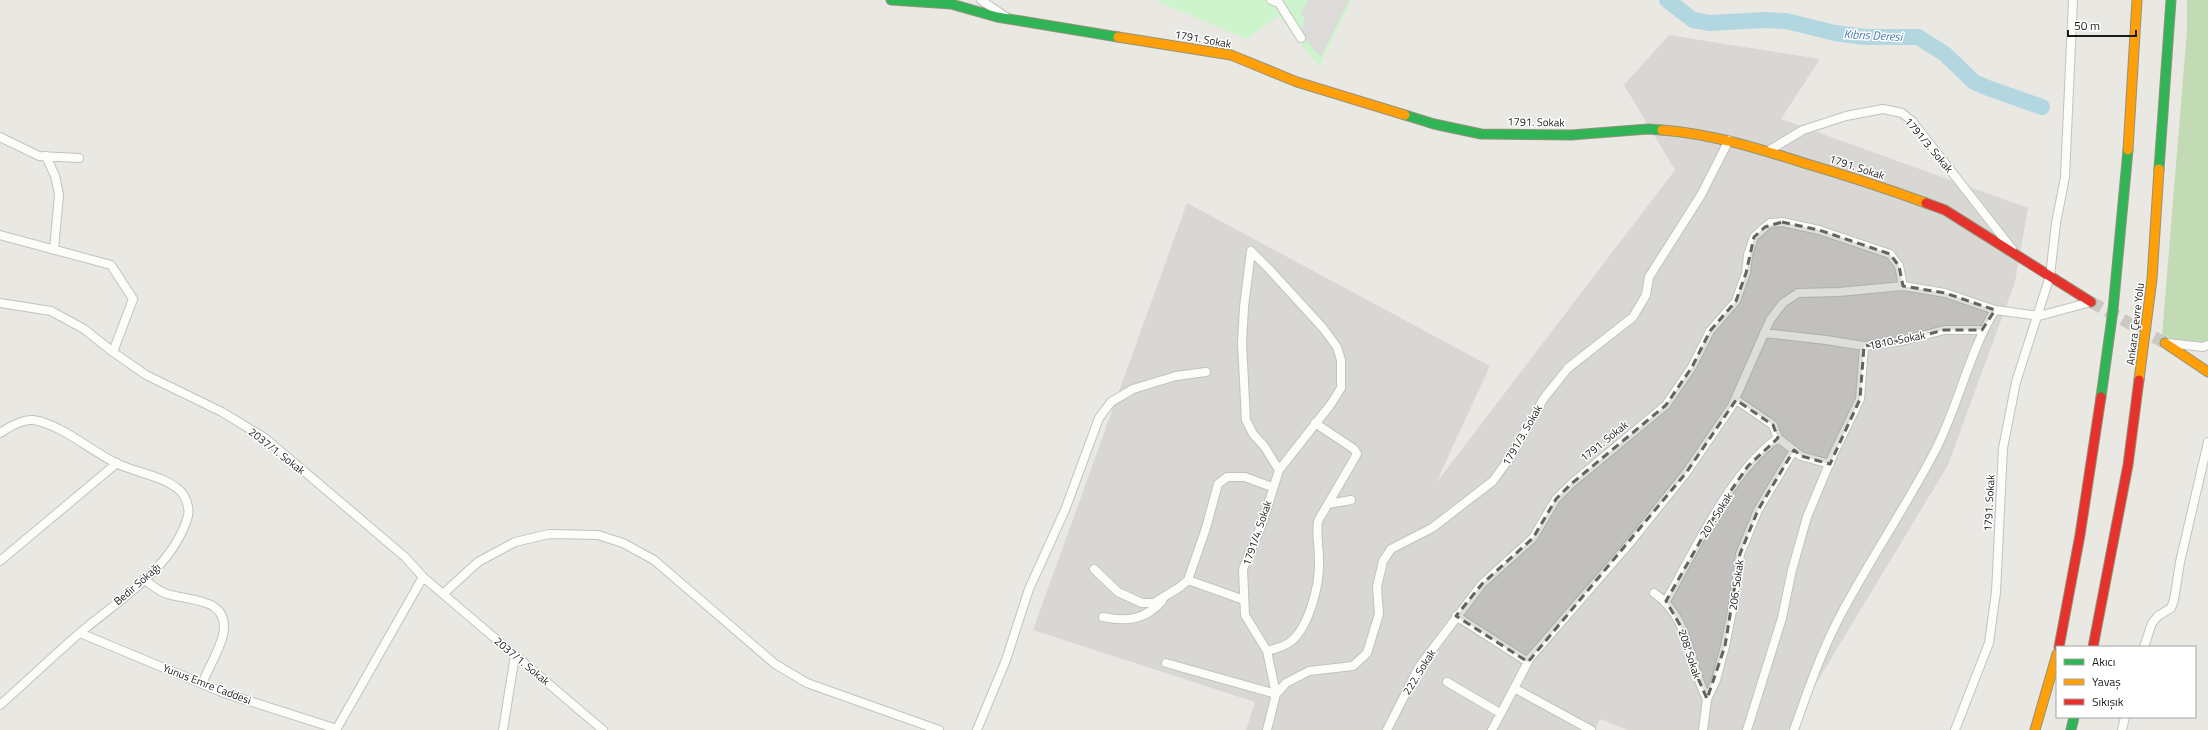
<svg xmlns="http://www.w3.org/2000/svg" width="2208" height="730" viewBox="0 0 2208 730" font-family="'Titillium Web',sans-serif">
<rect width="100%" height="100%" fill="#eae8e2"/>
<path fill="#d9d7d4" d="M1669,35L1820,59L1781,119L2028,208L2015,282L1948,465L1788,730H1628L1600,719L1595,730H1246L1255,702L1033,630L1187,203L1490,366L1436,483L1675,170L1624,85Z"/>
<path fill="#c3dbb5" d="M2187,0H2208V345L2203,347L2162,336L2187,30Z"/>
<path fill="#cdf4cd" d="M1154,0H1352L1319,67L1279,16L1246,39Z"/>
<path fill="#dcdbd9" d="M1308,0H1349L1321,57L1301,35L1305,18L1301,14Z"/>
<g fill="none" stroke-linecap="round" stroke-linejoin="round">
<path stroke="#b3d7e1" stroke-width="16" d="M1667,0L1693,20L1710,23L1764,20L1786,21L1835,33L1865,37H1918L1945,54L1974,82L1988,88L2042,107"/>
<path stroke="#cbc9c4" stroke-width="12" stroke-dasharray="12 6" stroke-linecap="butt" d="M2091,302L2165,343"/>
<g stroke="#c2c2bf" stroke-width="10">
<path id="street" d="M981,0L1006,17
M1271,0L1279,3L1301,38
M0,137L39,156L79,158
M1768,151L1803,130L1846,116L1883,109L1902,113L1912,121L2012,249
M46,156L55,176L59,194L54,250
M0,235L111,265L133,299L113,352
M1251,251L1269,269L1323,328L1337,347L1341,360V388L1331,404L1279,470L1262,524L1243,569L1245,615L1267,651L1276,694L1267,730
M1251,251L1244,307L1242,343L1246,420L1253,434L1264,446L1279,470
M0,303L51,311L84,329L113,352L146,375L222,412L265,438L405,557L423,577L603,730
M1764,333L1826,340L1864,346L1902,341L1944,330H1982
M2167,343L2203,347L2208,345
M1735,399L1773,425L1778,438L1801,456L1830,464
M0,433C9,427 22,419 33,420C61,424 91,451 116,463C136,473 161,475 178,489C185,494 190,507 188,516C173,568 120,599 81,632C53,656 27,681 0,705
M1328,504L1351,500
M0,561L117,463
M1094,569L1118,592L1142,603H1154L1180,587L1188,580L1206,528L1218,484L1227,477H1245L1272,487
M144,579C151,585 158,591 167,594C189,601 231,597 223,635C219,652 208,668 202,684
M1188,580L1244,600
M1654,593C1691,618 1688,663 1707,699
M443,594L478,562L515,542L549,534L598,535L623,543L654,560L775,664L807,683L939,730
M1666,601C1695,550 1731,471 1778,438
M1456,616L1528,662
M1103,617C1127,622 1145,620 1162,601
M80,633L224,693L337,729
M2144,647L2152,623L2158,616L2171,608L2174,600L2180,562L2208,442
M1267,651C1274,649 1284,647 1290,642C1309,628 1320,584 1319,560C1319,546 1316,535 1318,521L1357,454L1354,449L1315,423
M1166,663L1276,694
M1447,682L1500,713
M1514,688L1591,730
M1276,694L1286,683L1309,671L1353,666L1367,653L1379,614L1377,587L1383,561L1391,549L1432,528L1493,481L1511,456L1544,398L1568,368L1633,317L1646,295L1649,277L1701,195L1729,140
M336,730L423,577
M503,730L515,655
M977,730L1006,660L1029,589L1065,510L1099,418L1111,402L1133,389L1176,376L1206,372
M1387,730L1419,667L1482,584L1533,538L1556,499L1571,484L1666,405L1692,367L1710,331L1736,301L1746,273L1748,255L1754,237L1765,227L1770,223L1782,222L1819,230L1890,254L1899,266L1903,286
M1492,730L1530,658L1629,544L1686,473L1732,406L1770,320L1783,303L1798,293L1839,292L1903,286L1945,293L1995,310L2039,316L2091,302
M1703,730L1707,699L1716,680L1725,646L1733,606L1740,554L1758,510L1794,450
M1747,730L1782,618L1792,570L1807,517L1832,457L1860,399L1864,346
M1794,730C1807,693 1820,655 1838,620C1868,562 1906,507 1936,449C1959,404 1969,352 1995,310
M1955,730L1989,643L1996,592L2003,448L2016,382L2050,276L2056,223L2065,177L2073,0
M2122,730L2125,717"/>
</g>
<g stroke="#92937b" stroke-width="11">
<path id="fast" d="M891,0L951,4L997,17L1118,37
M1405,115L1434,124L1481,134L1571,135L1648,129L1662,130
M2159,169L2171,0
M2101,397L2113,310L2128,150
M2071,730L2074,717"/>
</g>
<g stroke="#92937b" stroke-width="11">
<path id="slow" d="M1118,37L1231,55L1297,82L1405,115
M1662,130C1712,134 1757,148 1804,163C1845,175 1885,188 1926,203
M2128,150L2137,0
M2165,343L2208,372
M2139,380L2152,279L2159,169
M2035,730L2057,654"/>
</g>
<g stroke="#92937b" stroke-width="11">
<path id="jam" d="M1926,203L1945,210L2091,302
M2059,647L2080,535L2101,397
M2093,647L2128,465L2139,380"/>
</g>
<use href="#street" stroke="#fcfcfb" stroke-width="8"/>
<use href="#fast" stroke="#30b455" stroke-width="9"/>
<use href="#slow" stroke="#ff9f0a" stroke-width="9"/>
<use href="#jam" stroke="#e5322d" stroke-width="9"/>
</g>
<path fill="#636361" fill-opacity="0.2" stroke="#636361" stroke-width="3" stroke-dasharray="8 5" stroke-linejoin="round" d="M1782,222L1819,230L1890,254L1899,266L1903,286L1945,293L1995,310L1982,330H1944L1902,341L1864,346L1860,399L1830,464L1801,456L1794,450L1758,510L1740,554L1725,646L1707,699L1697,676L1687,637L1666,601L1721,505L1748,466L1778,438L1773,425L1736,400L1686,473L1528,662L1456,616L1482,584L1533,538L1556,499L1571,484L1666,405L1692,367L1710,331L1736,301L1746,273L1754,237L1765,227Z"/>
<g text-anchor="middle" dominant-baseline="central" stroke-width="3" stroke-linejoin="round" paint-order="stroke">
<g font-size="11" fill="#1b1b1b" stroke="#fff">
<text transform="translate(1203 39) rotate(10)">1791. Sokak</text>
<text transform="translate(1536 122) rotate(1)">1791. Sokak</text>
<text transform="translate(1929 145) rotate(50)">1791/3. Sokak</text>
<text transform="translate(1857 167) rotate(18)">1791. Sokak</text>
<text transform="translate(2135 324) rotate(-83)">Ankara Çevre Yolu</text>
<text transform="translate(1897 340) rotate(-11)">1810. Sokak</text>
<text transform="translate(1522 435) rotate(-60)">1791/3. Sokak</text>
<text transform="translate(1604 441) rotate(-39)">1791. Sokak</text>
<text transform="translate(277 451) rotate(38)">2037/1. Sokak</text>
<text transform="translate(1989 503) rotate(-87)">1791. Sokak</text>
<text transform="translate(1716 515) rotate(-58)">207. Sokak</text>
<text transform="translate(1257 533) rotate(-71)">1791/4. Sokak</text>
<text transform="translate(137 584) rotate(-41)">Bedir Sokağı</text>
<text transform="translate(1736 585) rotate(-82)">206. Sokak</text>
<text transform="translate(1690 654) rotate(72)">208. Sokak</text>
<text transform="translate(522 661) rotate(40)">2037/1. Sokak</text>
<text transform="translate(1419 672) rotate(-58)">222. Sokak</text>
<text transform="translate(207 684) rotate(21)">Yunus Emre Caddesi</text>
</g>
<g font-size="12" font-style="italic" fill="#4179b1" stroke="#fff">
<text transform="translate(1873 35) rotate(3)">Kıbrıs Deresi</text>
</g>
</g>
<rect x="2056" y="646" width="140" height="72" fill="#ffffff" stroke="#a4a4a4"/>
<rect x="2064" y="659" width="20" height="6" fill="#30b455" stroke="#a4a4a4"/>
<text x="2092" y="666" font-size="12" fill="#1b1b1b">Akıcı</text>
<rect x="2064" y="679" width="20" height="6" fill="#ff9f0a" stroke="#a4a4a4"/>
<text x="2092" y="686" font-size="12" fill="#1b1b1b">Yavaş</text>
<rect x="2064" y="699" width="20" height="6" fill="#e5322d" stroke="#a4a4a4"/>
<text x="2092" y="706" font-size="12" fill="#1b1b1b">Sıkışık</text>
<path d="M2068 30v6h68v-6" fill="none" stroke="#1b1b1b" stroke-width="2"/>
<text x="2074" y="30" font-size="12" fill="#1b1b1b" stroke="#ffffff" stroke-width="3" paint-order="stroke">50 m</text>
</svg>
